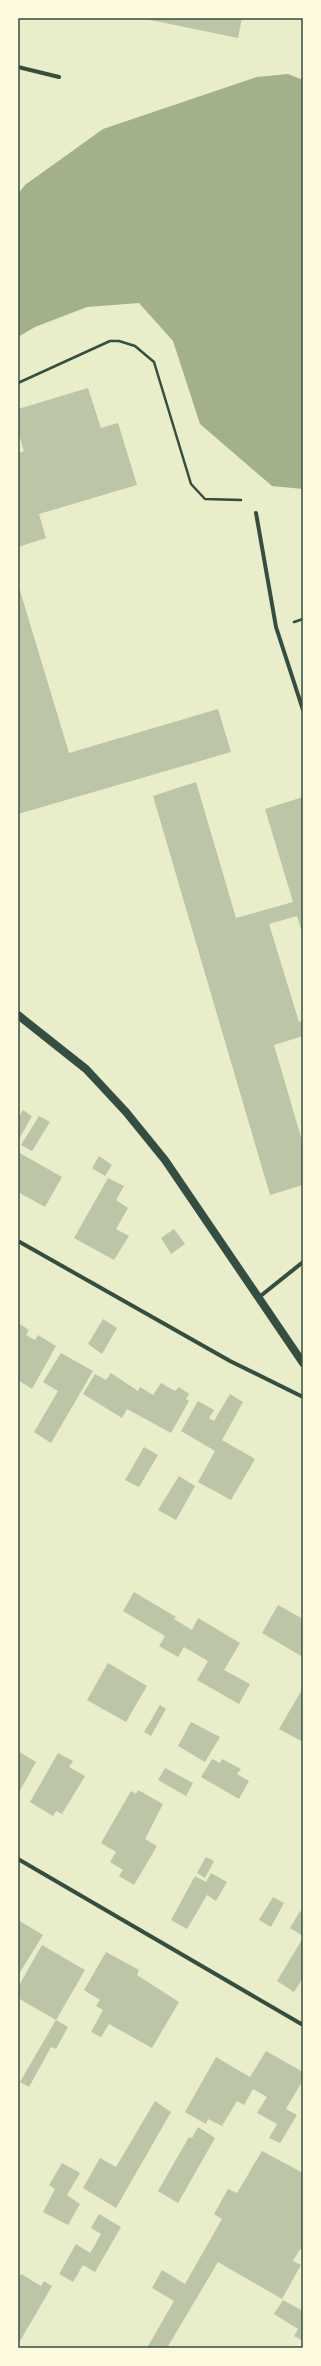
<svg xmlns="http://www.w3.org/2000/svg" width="321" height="2366" viewBox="0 0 321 2366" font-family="Montserrat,sans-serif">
<rect width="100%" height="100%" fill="#e9edc9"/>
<path fill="#a3b18a" d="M288,74L303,80V489L272,486L200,424L173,341L139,303L87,307L35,327L18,337V194L25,185L103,129L257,77Z"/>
<path fill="#bcc5a7" d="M141,18H242L238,38Z
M88,388L101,428L118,423L137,485L39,514L46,538L18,547V453L24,451L18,432V409Z
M18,584L69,753L218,709L231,752L18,814Z
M196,782L236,918L293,902L265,809L303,797V935L297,916L269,924L299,1022L303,1020V1036L274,1045L303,1144V1185L270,1195L153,796Z
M23,1110L32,1116L18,1141V1118Z
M39,1116L50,1122L32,1151L21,1145Z
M18,1152L62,1177L45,1207L18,1192Z
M99,1156L112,1165L105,1176L92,1168Z
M108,1178L124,1186L116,1200L128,1208L116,1229L129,1236L114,1260L74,1238Z
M174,1229L185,1244L171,1254L161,1238Z
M103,1319L117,1328L102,1354L88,1344Z
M18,1323L29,1330L26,1335L35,1340L38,1335L56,1346L32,1389L18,1380Z
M61,1353L93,1371L51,1443L34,1432L58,1391L43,1382Z
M111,1373L138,1391L140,1387L153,1395L161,1383L175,1391L179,1387L189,1394L186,1399L189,1401L171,1433L127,1409L122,1418L83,1394L95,1374L106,1380Z
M230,1394L243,1402L222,1440L255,1459L231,1500L198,1482L215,1451L181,1431L198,1401L214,1410L209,1418L214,1421Z
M144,1447L158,1455L139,1487L125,1480Z
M179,1476L195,1486L176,1520L158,1510Z
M134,1592L176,1617L174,1619L192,1630L198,1618L240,1643L224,1670L250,1684L239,1704L197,1680L208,1661L184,1647L178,1657L159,1646L165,1636L123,1611Z
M278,1605L303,1619V1657L262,1633Z
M108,1663L147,1686L126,1722L87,1700Z
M303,1688V1742L279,1729Z
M160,1705L166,1709L151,1736L144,1732Z
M191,1722L220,1737L205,1762L178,1746Z
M18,1751L36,1762L18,1794Z
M58,1753L73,1761L69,1767L85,1776L62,1814L56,1811L53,1816L30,1802Z
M212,1759L220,1763L222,1759L241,1769L237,1774L249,1781L239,1799L201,1777Z
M165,1768L193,1783L186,1796L158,1780Z
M138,1790L163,1804L145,1839L157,1846L134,1885L119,1876L123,1870L110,1862L116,1852L101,1843L131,1791L136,1794Z
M206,1857L214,1861L205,1878L197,1873Z
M211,1873L227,1882L216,1901L207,1895L187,1929L171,1920L195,1876L206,1882Z
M273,1897L284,1903L271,1927L259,1920Z
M300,1911L303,1913V1936L290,1928Z
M18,1920L43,1935L19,1974H18Z
M303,1938V1978L294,1992L277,1981Z
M42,1945L85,1970L56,2020L18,1998V1987Z
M106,1952L139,1970L137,1975L179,2002L152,2048L109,2024L101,2037L91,2032L103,2010L96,2006L100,2000L84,1990Z
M56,2020L68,2027L56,2049L51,2047L29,2087L20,2082Z
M266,2051L303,2072V2080L286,2109L297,2115L280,2143L269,2138L277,2124L257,2113L267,2097L253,2089L244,2105L237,2101L222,2126L208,2119L206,2124L185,2112L216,2057L250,2077Z
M155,2101L171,2112L116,2208L83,2188L100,2158L116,2167Z
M198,2127L215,2138L178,2203L158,2191L189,2137L192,2138Z
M262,2151L303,2173V2251L300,2249L293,2261L301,2265L282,2299L218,2262L167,2348H147L174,2301L152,2288L162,2270L185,2284L222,2219L214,2214L228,2189L237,2193Z
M62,2163L80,2173L67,2195L80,2204L68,2225L43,2212L55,2189L49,2185Z
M99,2214L121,2227L95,2272L83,2265L73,2282L59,2274L76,2244L90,2253L92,2250L101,2234L91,2228Z
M21,2274L41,2286L44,2281L52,2286L20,2341L18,2339V2280Z
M283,2300L303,2311V2341L294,2336L298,2329L274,2314Z"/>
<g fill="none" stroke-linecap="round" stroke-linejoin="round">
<path stroke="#344e41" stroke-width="2.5" d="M18,383L110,341H119L135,346L154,362L191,484L205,499L241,500
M294,622L303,619"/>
<path stroke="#344e41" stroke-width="4" d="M18,67L59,77
M256,513L276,627L303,710
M18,1241L230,1361L303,1397
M258,1298L303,1262
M18,1859L303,2025"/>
<path stroke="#344e41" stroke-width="8" d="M18,1015L86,1069L126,1112L165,1160L303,1363"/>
</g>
<rect width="321" height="2366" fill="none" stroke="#fefae0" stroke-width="38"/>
<rect x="19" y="19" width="283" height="2328" fill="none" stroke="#344e41" stroke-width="1.5"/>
</svg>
